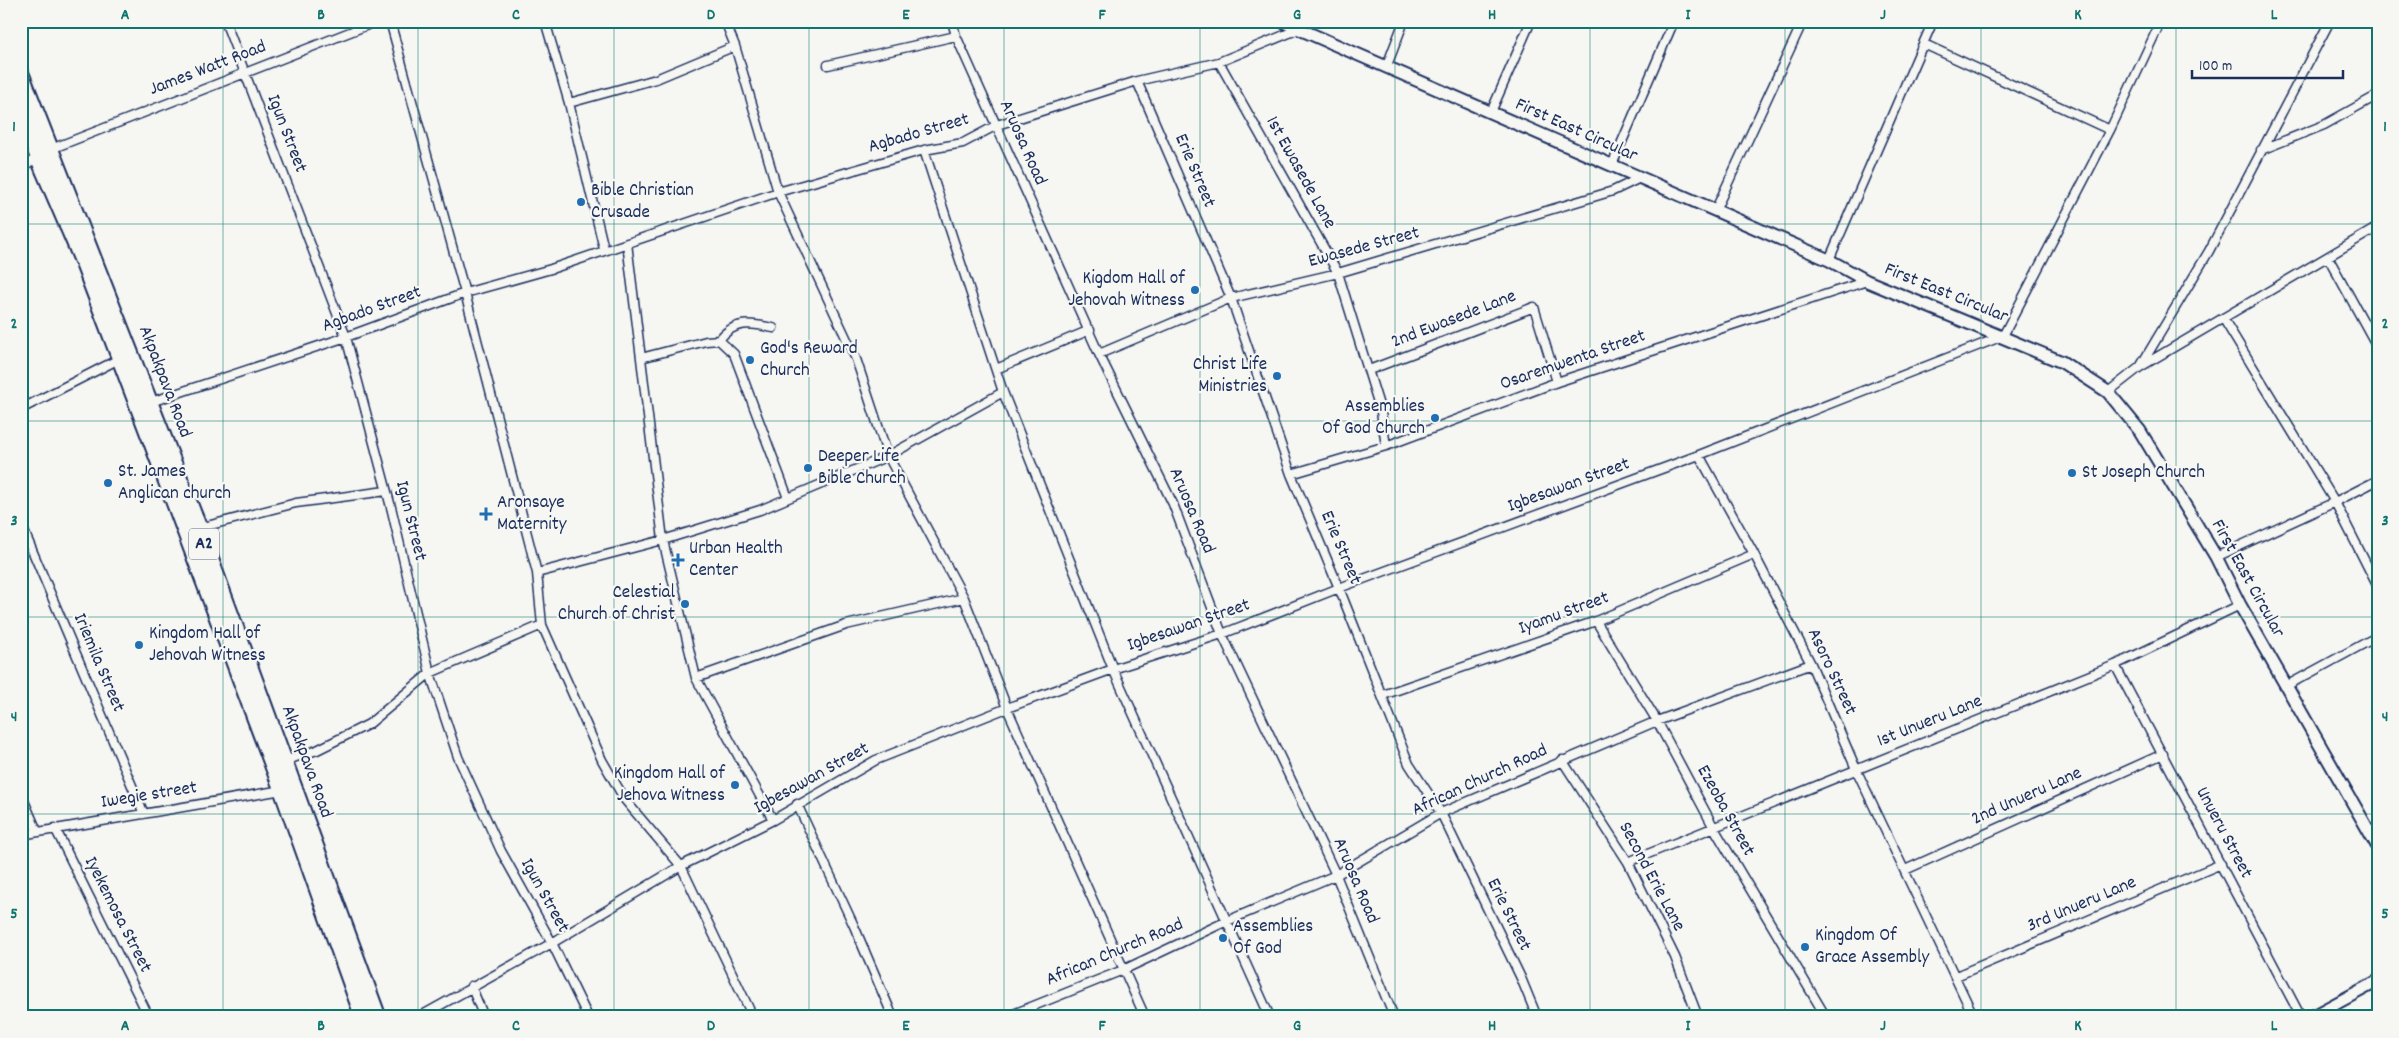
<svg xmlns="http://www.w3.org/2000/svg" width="2399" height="1038" viewBox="0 0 2399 1038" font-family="Dekko,sans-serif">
<rect width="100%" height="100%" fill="#f6f6f2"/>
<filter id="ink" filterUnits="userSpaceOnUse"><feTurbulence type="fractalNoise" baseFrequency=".02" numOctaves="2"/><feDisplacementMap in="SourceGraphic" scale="10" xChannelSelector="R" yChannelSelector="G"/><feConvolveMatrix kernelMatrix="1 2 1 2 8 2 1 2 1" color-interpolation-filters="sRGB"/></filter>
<g filter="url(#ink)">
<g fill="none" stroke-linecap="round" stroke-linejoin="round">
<g stroke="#1b2f5e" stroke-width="11">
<path id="street" d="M225,21L346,337L392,511L430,673L458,757L501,851L552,943L588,1017
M390,21L465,293L537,573L542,625L602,760L625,800L681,866L753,1017
M545,21L569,103L604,249
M725,21L735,46L778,192L856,359L888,456L964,598L1007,708L1145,1017
M952,21L956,36L1099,354L1173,504L1222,634L1336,875L1394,1017
M1924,44L2110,130
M1219,62L1338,273L1381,412L1386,446
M828,65L956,36
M1386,68L1404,21
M1137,81L1231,298L1291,474L1339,588L1409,764L1441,813L1521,978L1537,1017
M569,103L656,79L735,46
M1491,112L1531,21
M51,149L378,21
M924,150L1003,392L1113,669L1270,1017
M2261,150L2324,125L2378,95
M1612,165L1674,21
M21,168L38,157
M1715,211L1803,21
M627,243L663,540L696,678L773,820
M2328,257L2378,348
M1829,260L1933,21
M2223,318L2335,502L2378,587
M719,340C734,320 751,323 773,328
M1099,354L1231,298L1338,273L1613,191L1640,178
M641,358L706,341L719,340L734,354L788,498
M2140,367L2209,251L2330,21
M996,369L1090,330
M1369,370L1534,307L1557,382
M2108,392L2140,367L2378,227
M151,402L346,337L465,293L551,269L778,192L924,150L963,143L997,125L1137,81L1219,62L1299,29
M21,409L119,359
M1699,455L1754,554L1811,664L1856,769L1974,1017
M1291,474L1386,446L1557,382L1867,281
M21,524L144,814
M199,528L296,503L386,491
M2216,557L2335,502L2378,480
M537,573L663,540L760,510L888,456L1003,392
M1596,621L1657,721L1714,828L1826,1017
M2115,665L2301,1017
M696,678L846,625L964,598
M2286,686L2378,636
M1383,695L1596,621L1754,554
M1562,760L1628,862L1675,957L1698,1017
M284,761L317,750L369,724L430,673L542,625
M21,794L37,831
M797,804L854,926L893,1017
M55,828L149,1017
M21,835L282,790
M1628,862L2115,665L2240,605
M1905,870L2163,754
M1956,976L2221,864
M471,986L484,1017
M419,1017L552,943L681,866L773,820L876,760L1007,708L1113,669L1222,634L1339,588L1699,455L2003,336L2110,130L2161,21
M1006,1017L1123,970L1227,921L1336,875L1441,813L1657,721L1811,664"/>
</g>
<g stroke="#1b2f5e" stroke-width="15">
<path id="secondary" d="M1281,21L1829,260L1867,281L2062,362L2108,392L2140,431L2216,557L2240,605L2378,847
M2311,1017L2378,981"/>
</g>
<g stroke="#1b2f5e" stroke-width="19">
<path id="highway" d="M21,74L199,528L378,1017
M21,111L38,157L83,262L152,443L282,790L363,1017"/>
</g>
<use href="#street" stroke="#f6f6f2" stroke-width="8"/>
<use href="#secondary" stroke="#f6f6f2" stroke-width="11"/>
<use href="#highway" stroke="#f6f6f2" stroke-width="15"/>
</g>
</g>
<path fill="none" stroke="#0f766e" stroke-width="1" stroke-opacity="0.55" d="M223,21V1017M418,21V1017M614,21V1017M809,21V1017M1004,21V1017M1200,21V1017M1395,21V1017M1590,21V1017M1785,21V1017M1981,21V1017M2176,21V1017M21,224H2378M21,421H2378M21,617H2378M21,814H2378"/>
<g fill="#1f6fb2" stroke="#f6f6f2" stroke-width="2">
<circle cx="581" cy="202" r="5"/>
<circle cx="1195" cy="290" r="5"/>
<circle cx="750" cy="360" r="5"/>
<circle cx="1277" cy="376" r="5"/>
<circle cx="1435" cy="418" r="5"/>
<circle cx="808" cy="468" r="5"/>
<circle cx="2072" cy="473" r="5"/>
<circle cx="108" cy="483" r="5"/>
<path d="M483.5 506.5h5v5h5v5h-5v5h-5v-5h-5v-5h5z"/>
<path d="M675.5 552.5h5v5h5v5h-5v5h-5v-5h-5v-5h5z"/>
<circle cx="685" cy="604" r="5"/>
<circle cx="139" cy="645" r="5"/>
<circle cx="735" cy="785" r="5"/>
<circle cx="1223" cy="938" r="5"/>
<circle cx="1805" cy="947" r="5"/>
</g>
<g text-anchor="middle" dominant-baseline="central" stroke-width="4.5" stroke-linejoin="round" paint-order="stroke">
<rect fill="#f6f6f2" stroke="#5d6b8a" stroke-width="1" x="189" y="528.5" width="30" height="31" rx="4"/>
<g font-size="18" font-weight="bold" fill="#1b2f5e">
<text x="204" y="544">A2</text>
</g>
<g font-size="19" fill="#1b2f5e" stroke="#f6f6f2">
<text transform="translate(208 69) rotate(-21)">James Watt Road</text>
<text transform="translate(1576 131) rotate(24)">First East Circular</text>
<text transform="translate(286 134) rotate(69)">Igun Street</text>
<text transform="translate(919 134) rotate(-16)">Agbado Street</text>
<text transform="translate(1022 143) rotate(66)">Aruosa Road</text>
<text transform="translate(1194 171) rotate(67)">Erie Street</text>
<text transform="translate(1300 173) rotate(61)">1st Ewasede Lane</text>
<text transform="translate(1364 248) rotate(-15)">Ewasede Street</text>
<text transform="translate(1946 294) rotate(22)">First East Circular</text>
<text transform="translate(372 310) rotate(-20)">Agbado Street</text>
<text transform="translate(1454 320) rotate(-21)">2nd Ewasede Lane</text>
<text transform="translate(1573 361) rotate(-19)">Osaremwenta Street</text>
<text transform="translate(164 382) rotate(69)">Akpakpava Road</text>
<text transform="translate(1569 486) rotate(-20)">Igbesawan Street</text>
<text transform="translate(1191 511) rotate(67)">Aruosa Road</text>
<text transform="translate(410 521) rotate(76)">Igun Street</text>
<text transform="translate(1340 548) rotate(67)">Erie Street</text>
<text transform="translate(2247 579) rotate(61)">First East Circular</text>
<text transform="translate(1564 614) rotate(-20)">Iyamu Street</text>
<text transform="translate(1189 626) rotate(-19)">Igbesawan Street</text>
<text transform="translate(98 663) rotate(67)">Iriemila Street</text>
<text transform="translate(1831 672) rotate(65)">Asoro Street</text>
<text transform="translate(1930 722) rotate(-22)">1st Unueru Lane</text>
<text transform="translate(306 762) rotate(70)">Akpakpava Road</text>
<text transform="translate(812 779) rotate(-29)">Igbesawan Street</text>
<text transform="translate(1480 781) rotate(-25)">African Church Road</text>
<text transform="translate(149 796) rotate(-9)">Iwegie street</text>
<text transform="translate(2027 797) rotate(-24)">2nd Unueru Lane</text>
<text transform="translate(1725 811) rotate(61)">Ezeoba Street</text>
<text transform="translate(2223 833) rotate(62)">Unueru Street</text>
<text transform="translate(1651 877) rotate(62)">Second Erie Lane</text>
<text transform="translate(1355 881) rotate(67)">Aruosa Road</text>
<text transform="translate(544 896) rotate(61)">Igun Street</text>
<text transform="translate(2082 905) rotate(-23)">3rd Unueru Lane</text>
<text transform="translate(117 915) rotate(63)">Iyekemosa Street</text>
<text transform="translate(1508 915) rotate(64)">Erie Street</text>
<text transform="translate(1115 953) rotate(-23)">African Church Road</text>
</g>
<g font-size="19" fill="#1b2f5e" stroke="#f6f6f2" text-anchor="start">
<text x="591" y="191">Bible Christian<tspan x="591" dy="22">Crusade</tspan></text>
<text x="1185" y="279" text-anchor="end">Kigdom Hall of<tspan x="1185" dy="22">Jehovah Witness</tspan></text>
<text x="760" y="349">God's Reward<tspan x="760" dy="22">Church</tspan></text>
<text x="1267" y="365" text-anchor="end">Christ Life<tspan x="1267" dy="22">Ministries</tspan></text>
<text x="1425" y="407" text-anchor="end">Assemblies<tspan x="1425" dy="22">Of God Church</tspan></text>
<text x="818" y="457">Deeper Life<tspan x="818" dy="22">Bible Church</tspan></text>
<text x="118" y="472">St. James<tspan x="118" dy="22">Anglican church</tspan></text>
<text x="2082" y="473">St Joseph Church</text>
<text x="497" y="503">Aronsaye<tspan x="497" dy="22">Maternity</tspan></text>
<text x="689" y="549">Urban Health<tspan x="689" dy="22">Center</tspan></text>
<text x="675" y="593" text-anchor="end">Celestial<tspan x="675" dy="22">Church of Christ</tspan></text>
<text x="149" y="634">Kingdom Hall of<tspan x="149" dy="22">Jehovah Witness</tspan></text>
<text x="725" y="774" text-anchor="end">Kingdom Hall of<tspan x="725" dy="22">Jehova Witness</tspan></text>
<text x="1233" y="927">Assemblies<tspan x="1233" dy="22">Of God</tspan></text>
<text x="1815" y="936">Kingdom Of<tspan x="1815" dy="22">Grace Assembly</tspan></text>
</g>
</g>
<rect width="2399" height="1038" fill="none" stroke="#f6f6f2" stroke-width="55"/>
<path d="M2192 70v8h151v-8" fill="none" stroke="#1b2f5e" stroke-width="2.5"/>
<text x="2199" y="70" font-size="15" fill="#1b2f5e" stroke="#f6f6f2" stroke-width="4" paint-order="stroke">100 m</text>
<rect x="28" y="28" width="2344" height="982" fill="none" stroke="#0f766e" stroke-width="2"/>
<g font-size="16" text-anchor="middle" font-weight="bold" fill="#0f766e">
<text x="125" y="19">A</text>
<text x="321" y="19">B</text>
<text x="516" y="19">C</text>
<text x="711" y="19">D</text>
<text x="906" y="19">E</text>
<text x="1102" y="19">F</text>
<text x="1297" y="19">G</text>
<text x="1492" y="19">H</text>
<text x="1688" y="19">I</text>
<text x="1883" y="19">J</text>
<text x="2078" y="19">K</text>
<text x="2274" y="19">L</text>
<text x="14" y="131">1</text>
<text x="2385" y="131">1</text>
<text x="14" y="328">2</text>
<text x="2385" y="328">2</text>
<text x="14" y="525">3</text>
<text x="2385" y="525">3</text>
<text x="14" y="721">4</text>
<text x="2385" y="721">4</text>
<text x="14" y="918">5</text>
<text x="2385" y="918">5</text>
<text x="125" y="1030">A</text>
<text x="321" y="1030">B</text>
<text x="516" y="1030">C</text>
<text x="711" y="1030">D</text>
<text x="906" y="1030">E</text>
<text x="1102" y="1030">F</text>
<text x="1297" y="1030">G</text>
<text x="1492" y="1030">H</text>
<text x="1688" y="1030">I</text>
<text x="1883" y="1030">J</text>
<text x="2078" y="1030">K</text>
<text x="2274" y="1030">L</text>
</g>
</svg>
